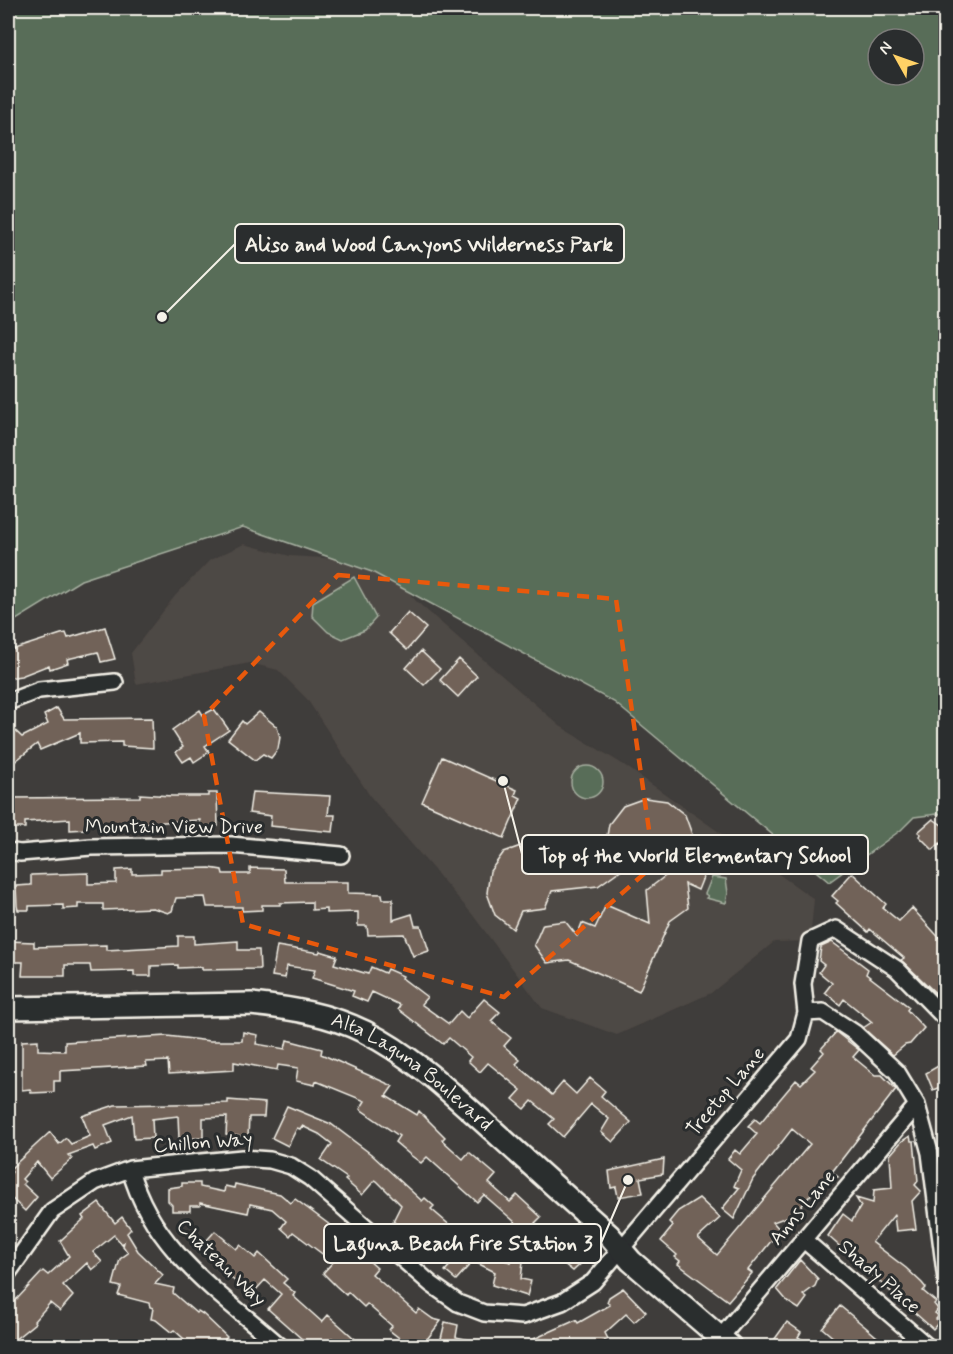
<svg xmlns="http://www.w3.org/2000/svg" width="953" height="1354" viewBox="0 0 953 1354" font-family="Mynerve,sans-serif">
<rect width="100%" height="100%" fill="#3f3d3b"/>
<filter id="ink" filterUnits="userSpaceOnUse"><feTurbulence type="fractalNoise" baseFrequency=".0167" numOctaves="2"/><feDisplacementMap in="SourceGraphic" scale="12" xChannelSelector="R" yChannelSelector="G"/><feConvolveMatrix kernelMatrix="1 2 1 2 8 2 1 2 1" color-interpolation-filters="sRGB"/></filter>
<g filter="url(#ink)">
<path fill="#4e4844" d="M244,544L290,556L340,559L392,573L416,601L560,726L624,765L814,899L810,941L774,942L711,993L617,1035L542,1008L472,914L370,796L307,699L278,670L250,663L136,684L131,653L175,596L210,560Z"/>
<path fill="#586d58" stroke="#a6afa0" stroke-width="1.5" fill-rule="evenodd" d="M8,8H945V813L914,817L901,830L829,882L614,702L372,572L243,527L81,580L8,625ZM878,39H914V75H878Z
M354,577L376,618L365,630L343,639L328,632L312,616L313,602Z
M571 782a16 16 0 1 1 32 0a16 16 0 1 1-32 0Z
M712,877L726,879L728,893L726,903L706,898L708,896L705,894Z"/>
<path fill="#716258" stroke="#f4f1e8" stroke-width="1.5" d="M408,612L426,628L407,650L389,633Z
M105,627L115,659L101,662L98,652L67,659L68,663L50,669L49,665L21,676L8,678V651L61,634L66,633L68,638Z
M421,651L440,669L424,685L406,668Z
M459,659L477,676L458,697L440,680Z
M57,708L64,719L152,718L153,748L122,746V742L80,743V733L40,750L37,744L8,767V724L22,737L48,724L44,715Z
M214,709L229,730L205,746L209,752L194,762L191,757L183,762L176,752L183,747L172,730L200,710L203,715Z
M259,712L277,727L280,737L278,749L271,758L263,754L255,760L228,739L242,721L245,724Z
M442,757L517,790L515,795L521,798L504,838L422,802Z
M252,792L330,796L328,815H335L333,832L270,826L271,816L249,813Z
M208,793H217L218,826L200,827V820L129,824V829H110V823H86V829L70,830V819L25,822V828H8V798L140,797V794L172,796H208Z
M645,798L667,801L685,815L693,837L688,868L704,875L698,890L685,884L688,908L670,921L639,991L569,960L547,963L534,945L543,924L565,921L577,936L582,923L595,928L606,905L650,924L647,890L669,873L636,859L598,886L552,891L545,908L521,911L513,929L495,915L487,893L490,871L504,852L526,844L548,848L567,863L605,848L609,824L623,806Z
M933,819L945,827V848L940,843L933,850L919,836L921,834L918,832Z
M210,868L222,870L223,874H250V868L284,869L285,882H348V893L382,894L383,899H393V920L412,914L415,926H421L429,951L413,956L404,934L368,935L367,926H358V912L326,913V909L312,910V902L280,903V905H262V910L242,911V907H207L205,897L176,898L172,911L168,913L153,908L103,910V904H78V908L63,909V905L29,906V910H18L17,906L16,886L31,885V875L88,873V884L116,883V870L132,869V874L161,873V869Z
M852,873L886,904L883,908L899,921L912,908L945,944V1002L901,960L904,958L870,929L868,932L836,903L838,901L832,896Z
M178,936H194V944L238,941V950H259L260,969L202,970V967L178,968V965L151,966V976H134V971L91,972L90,965H65V976H22L23,962H8V941L34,942V947L106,945V950L178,946Z
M832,942L868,969L866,974L909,1007L907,1010L924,1028L910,1044L905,1045L893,1055L863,1028L872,1022L844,999L840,1005L825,992L832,983L819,972L824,965L819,961L821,947Z
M277,946L319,953L320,951L337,956L334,964L368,974L371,967L385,973L387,969L403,976L402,978L427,997L421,1004L449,1024L460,1011L467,1018L484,999L500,1012L491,1021L511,1038L504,1046L520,1060L516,1064L552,1095L563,1082L576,1094L590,1078L605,1091L601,1096L631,1122L613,1142L601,1132L609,1119L591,1104L563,1137L549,1124L554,1119L532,1101L525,1109L513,1099L521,1090L488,1063L480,1072L468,1061L471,1057L449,1038L443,1044L398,1009L400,1005L372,992L367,1002L352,996L354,991L312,978L315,970L287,966L285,978L272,976Z
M243,1032L258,1035L256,1044L285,1049L287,1040L322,1049L321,1054L393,1086L386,1096L417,1115L419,1111L445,1137L442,1140L463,1159L469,1152L496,1175L489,1183L510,1202L517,1195L541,1217L535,1223L550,1236L556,1230L587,1258L573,1271L554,1256L551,1260L546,1257L540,1252V1248L523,1232L524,1230L484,1195L477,1202L427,1157L421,1163L409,1154L395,1142L399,1136L360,1109L365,1101L316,1081L315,1085L296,1081L298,1068L278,1065L277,1070L234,1062V1070L169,1074L168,1061L146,1062L147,1066L60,1071V1081H54V1092L31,1093L30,1089L22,1090V1041L38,1040V1050L65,1051V1042L167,1036L210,1041H242Z
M836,1032L859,1050L853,1057L875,1075H882L896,1089L832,1172L838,1177L822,1181L795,1214L773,1222L780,1230L748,1270L752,1273L728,1301L678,1264L680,1261L675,1257L677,1255L661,1241L673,1226L669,1222L678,1211L699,1198L720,1218L698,1238L717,1255L810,1144L792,1129L753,1179L734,1219L722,1209L739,1188L734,1186L741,1170L728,1159L735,1150L740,1154L757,1134L748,1126L755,1119L760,1123L796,1080L801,1084L815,1070L811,1067L824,1052L821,1049Z
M945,1062V1085L933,1090L926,1073Z
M228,1100L265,1103L264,1117H249L248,1137L226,1135L227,1117L203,1118V1138L179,1139L178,1116L152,1119L153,1138L134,1139L132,1115L105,1125L112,1143L95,1150L93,1146L68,1155L72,1159L50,1178L37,1162L22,1179L25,1182L23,1184L37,1197L25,1211L8,1195V1177L12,1172L9,1170L50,1132L59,1144L66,1138L71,1144L90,1136L82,1116L115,1105L228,1103Z
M287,1106L331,1124L371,1154L422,1201L425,1198L434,1206L431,1209L453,1228L427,1251L393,1221L401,1205L377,1181L375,1180L362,1195L345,1180L347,1178L321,1160L332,1144L319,1134L302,1126L300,1129L297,1128L288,1146L272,1138Z
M910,1136L911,1141H914L918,1181L915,1185L921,1191L912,1201L916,1229L896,1231L894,1215L872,1242L906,1268L922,1283L926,1288L923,1291L936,1302L934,1304L938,1309L935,1313L939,1316L936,1319L939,1322L933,1329L828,1236L843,1214L852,1221L861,1206L856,1198L873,1203L874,1190L892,1188L890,1155L902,1141Z
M664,1159L663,1174L640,1178L643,1193L618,1197L616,1187L611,1188L609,1171Z
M182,1183H200V1187L224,1192L225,1186L234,1188L235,1184L280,1194L291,1203L295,1199L330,1225L326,1229L356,1255L359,1252L377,1268L372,1274L416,1313L419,1309L433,1319L441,1321L421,1347H411L389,1330L392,1326L367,1304L364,1307L348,1292L346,1295L336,1286L323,1273L333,1262L293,1232L290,1236L281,1228L286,1221L272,1209L250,1204L248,1213L200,1203V1206H190V1211H172V1205L168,1201V1188L182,1186Z
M99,1203L115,1223L122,1217L131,1229L127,1233L138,1251L163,1275L155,1284L174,1288L173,1293L196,1313L198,1311L203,1314L227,1337L218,1347H193L174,1330L171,1332L156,1320L151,1319L153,1308L150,1307L149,1303L118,1295L121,1287L113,1285L120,1259L128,1253L123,1246L124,1242L122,1244L114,1235L93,1252L102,1262L92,1270L87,1263L63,1285L73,1296L60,1311L50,1303L34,1321L35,1323L8,1345V1304L17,1299L43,1271L48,1275L69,1256L60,1241L84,1219L82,1216Z
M215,1231L236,1249L240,1245L255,1258L259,1253L287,1279L283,1283L295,1293L293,1296L322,1322L328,1315L364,1347H341L332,1338L325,1347H311L268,1309L281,1294L265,1280L252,1294L215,1266L218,1263L200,1248Z
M469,1237L491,1250L489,1256L511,1262L512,1259L523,1262L521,1279L531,1281L527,1296L492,1285L495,1272L473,1261L456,1280L445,1271L453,1262L450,1260Z
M800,1260L818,1279L815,1286L803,1295L807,1298L799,1309L788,1302L777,1289Z
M623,1288L646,1312L634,1322L626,1314L605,1333L608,1339L594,1347H516L576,1320L578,1323L610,1305L607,1302L609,1297Z
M840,1306L863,1325L889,1347H853L846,1341L842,1345L822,1328Z
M445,1322L458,1325L456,1337L479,1342V1347H439Z
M787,1322L801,1332L798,1337L803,1340L798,1347H769Z"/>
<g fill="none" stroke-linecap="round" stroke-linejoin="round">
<g stroke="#f4f1e8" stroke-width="20">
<path id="street" d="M8,702L39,690L115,682
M8,851L20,853L91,847L231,845L341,855
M806,1013L823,1012L855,1033L897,1072L917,1105L930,1153L946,1280
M130,1169C152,1250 221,1294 280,1346
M804,1240L927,1346
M8,1273L52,1211L95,1182L130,1169L242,1158L270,1160L291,1166L310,1178L431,1284L458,1303L484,1313L523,1316L562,1302L593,1282L799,1039L806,1013L803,984L810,941L836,929L897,969L946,1019
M720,1338L917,1105"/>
</g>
<g stroke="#f4f1e8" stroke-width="26">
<g id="secondary">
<path id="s1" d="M8,1008L251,1004C290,1008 329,1014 365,1032C411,1055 449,1091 487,1125C528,1162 568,1198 609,1235L631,1261L730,1346"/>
</g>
</g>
<use href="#street" stroke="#2a2d2e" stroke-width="15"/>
<use href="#secondary" stroke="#2a2d2e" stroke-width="21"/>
</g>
</g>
<path fill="none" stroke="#e8590c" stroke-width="4.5" stroke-dasharray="12 8" stroke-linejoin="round" d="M338,575L616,599L654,865L504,997L243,924L204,716Z"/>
<g text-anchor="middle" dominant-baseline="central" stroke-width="6" stroke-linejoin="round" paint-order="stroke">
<g font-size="20" fill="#f4f1e8" stroke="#2a2d2e">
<text x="174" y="827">Mountain View Drive</text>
<text stroke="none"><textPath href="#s1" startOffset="422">Alta Laguna Boulevard</textPath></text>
<text transform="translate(726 1092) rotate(-50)">Treetop Lane</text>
<text transform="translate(203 1143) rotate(-4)">Chillon Way</text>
<text transform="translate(803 1208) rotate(-50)">Anns Lane</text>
<text transform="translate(221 1263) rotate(44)">Chateau Way</text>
<text transform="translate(879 1277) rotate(41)">Shady Place</text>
</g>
</g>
<path fill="none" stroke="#f4f1e8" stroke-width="2" d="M162 317L235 244M503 781L522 854M628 1180L601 1243"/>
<g fill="#f4f1e8" stroke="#2a2d2e" stroke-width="2">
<circle cx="162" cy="317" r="6"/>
<circle cx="503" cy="781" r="6"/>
<circle cx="628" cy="1180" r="6"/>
</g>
<g fill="#2a2d2e" stroke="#f4f1e8" stroke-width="2">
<rect x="235" y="224" width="389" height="39" rx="6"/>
<rect x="522" y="835" width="346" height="39" rx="6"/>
<rect x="324" y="1224" width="277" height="39" rx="6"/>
</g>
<g font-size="21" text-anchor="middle" font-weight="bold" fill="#f4f1e8">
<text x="429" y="251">Aliso and Wood Canyons Wilderness Park</text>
<text x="695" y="862">Top of the World Elementary School</text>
<text x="463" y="1250">Laguna Beach Fire Station 3</text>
</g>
<rect width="953" height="1354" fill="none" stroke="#2a2d2e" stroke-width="30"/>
<rect x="15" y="15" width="923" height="1324" fill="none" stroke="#f4f1e8" stroke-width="2" filter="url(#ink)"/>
<g transform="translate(896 57) rotate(310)"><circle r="28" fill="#2a2d2e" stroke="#7b7b78" stroke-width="1.5"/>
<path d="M0-4.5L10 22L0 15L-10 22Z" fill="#ffd166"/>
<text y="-9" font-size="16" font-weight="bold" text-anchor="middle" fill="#f4f1e8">N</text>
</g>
</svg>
